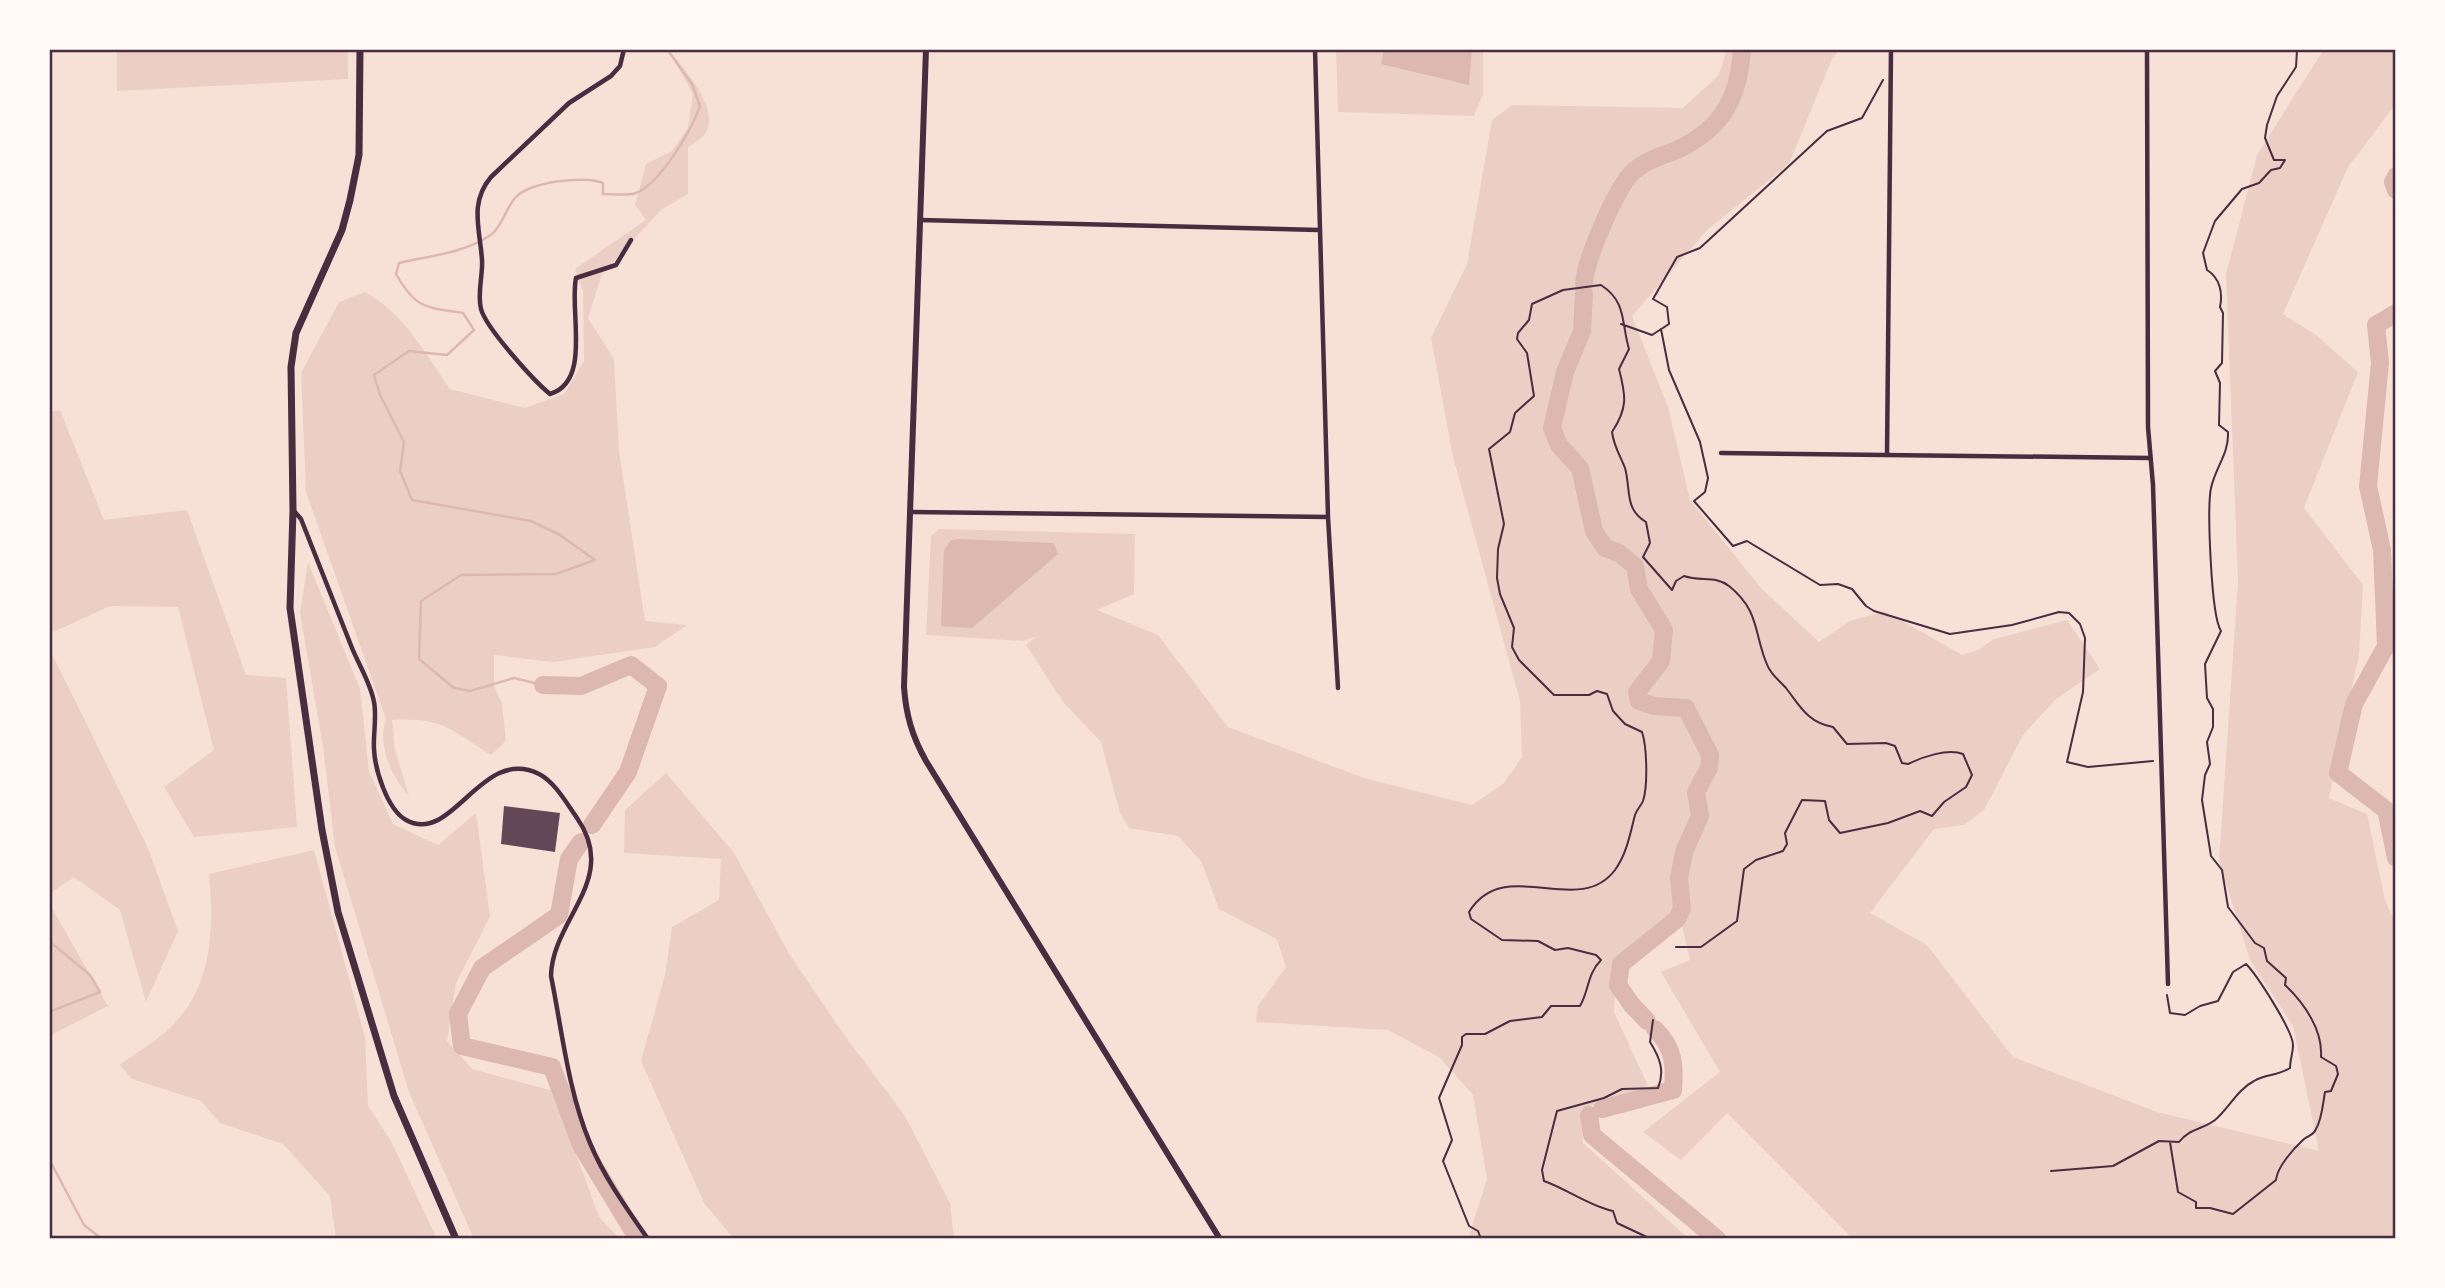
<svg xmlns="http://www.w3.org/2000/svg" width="2445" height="1288" viewBox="0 0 2445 1288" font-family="'DM Sans',sans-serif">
<rect width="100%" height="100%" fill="#f7e1d7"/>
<path fill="#ebcfc5" d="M117,49H348V79L117,91Z
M1336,49H1483V94L1474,116L1338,112Z
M1727,49H1840L1832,59L1789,164L1707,230L1632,316L1668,407L1690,500L1761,588L1819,642L1850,621L1885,611L1962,655L1978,650L1994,639L2067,620L2100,669L2056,699L2023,735L1984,810L1964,825L1934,829L1870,913L1927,945L2013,1057L2157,1112L2319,1151L2293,1026L2250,960L2219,861L2238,581L2226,274L2257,155L2324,49H2396V104L2348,167L2283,314L2316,335L2358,372L2304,508L2363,585L2359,655L2329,798L2367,814L2385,900L2396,925V1239H1853L1727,1113L1681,1160L1643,1132L1720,1072L1661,972L1690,960L1682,925L1618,955L1614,1012L1648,1086L1581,1109L1583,1143L1689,1239H1468L1487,1179L1473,1095L1439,1057L1388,1030L1256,1022L1258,1006L1286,967L1277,939L1219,909L1201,861L1178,836L1129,828L1120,813L1101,742L1064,703L1026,645L1037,636L1023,641L926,635L931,536L939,529L1135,534L1134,594L1097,610L1158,635L1228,727L1364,778L1472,805L1504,783L1522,757L1520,701L1453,457L1431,338L1467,264L1492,120L1512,105L1683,108L1719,75Z
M668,50C683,67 722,110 705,134C701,139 693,144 688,148V194L661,210L602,274L588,318L614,359L619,451L645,621L687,625L655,647L553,662L494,655V686L502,703L506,741L491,755C450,729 442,717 392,720L395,750L409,796C391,776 377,745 386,719L306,492L301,373L339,302L365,292C404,313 425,353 450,389L525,408L564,394L584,361L583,291L575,269L646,220L635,205L646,164L672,151L688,128L693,94Z
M60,410L104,520L187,510L246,675L286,678L297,827L194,837L164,787L214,750L178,607L110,606L49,634V412Z
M308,562L360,689L369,771L393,824L438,845L476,813L490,917L456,983L447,1041L472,1069L553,1091L599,1217L620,1239H474L409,1092L335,847L323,746L300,613Z
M49,648L148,848L178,931L146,1002L120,910L74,877L49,894Z
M666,773L734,853L788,952L842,1032L905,1116L950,1203L954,1239H734L704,1203L641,1061L665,975L672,927L719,900L721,859L624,853L625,810Z
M314,850L365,1037L368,1106L391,1141L437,1239H336L330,1196L283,1144L220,1123L201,1101L132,1079L120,1065C136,1052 157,1041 172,1026C213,985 214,928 209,874Z
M49,903L108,1006L49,1036Z"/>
<path fill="#dcb8b0" d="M1384,49H1472L1469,85L1381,64Z
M959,539L1054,543L1058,554L972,628L941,626L944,550L951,540Z"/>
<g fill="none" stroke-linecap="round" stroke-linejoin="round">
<path stroke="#dcb8b0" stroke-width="2.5" d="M543,685L514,678L470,691L454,688L419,659L421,601L461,575L556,574L595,560L560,535L531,521L412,500L400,471L404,442L380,395L374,375L409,351L447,355L474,330L463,313C425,307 416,309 396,274L399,263C429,256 466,253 492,234C502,226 506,208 515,198C529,182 584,175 603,183V194C613,194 628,196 636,193C661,183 692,129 700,106L692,84L667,49
M49,941L90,975L100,992L49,1012
M49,1159L84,1225L102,1239"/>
<path stroke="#dcb8b0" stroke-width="18" d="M2396,176L2393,182L2396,190
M1584,283C1586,259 1616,187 1634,171C1646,160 1662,156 1677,150C1722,129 1739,98 1742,49
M1584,294L1582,331L1565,372L1552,428L1559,445L1580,468L1594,531L1605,548L1619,553L1635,566L1639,589L1664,630L1661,661L1637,692L1639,701L1654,706L1686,708L1710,755L1709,768L1696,792L1700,816L1684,852L1679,878L1682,909L1677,919L1621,964L1618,985L1631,1004L1647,1021
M2396,313L2376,325L2380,363L2368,486L2382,550L2386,646L2354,704L2338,773L2386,810L2396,858
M543,685L581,686L631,665L658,686L628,772L592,825
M581,842L569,859L559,915L482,968L458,1014L462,1046L552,1067L581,1145L638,1239
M1602,1109L1673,1090C1675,1064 1674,1048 1655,1029
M1589,1115L1592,1135L1717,1239"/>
</g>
<path fill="#644757" d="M504,806L560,813L555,852L501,844Z"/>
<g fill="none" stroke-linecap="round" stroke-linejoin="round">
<path stroke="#4a2c40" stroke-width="2" d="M1621,324L1652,335L1669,324L1667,307L1653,299L1677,257L1700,248L1827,131L1862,118L1883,80
M1661,329L1669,370L1700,442L1708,478L1705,492L1694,501L1733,546L1747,541L1820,585L1838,584L1852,589L1866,606L1874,611L1950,634L2012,625L2059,612L2069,613L2080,624L2085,638L2083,692L2067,762L2088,767L2153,761
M2170,1142L2178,1192L2196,1202V1208H2210L2233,1214L2276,1180C2277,1167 2294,1148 2304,1139C2309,1135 2313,1136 2316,1129C2322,1119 2323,1103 2325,1092L2331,1091L2338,1074L2336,1066L2321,1057C2323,1030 2304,1003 2285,985L2286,978L2267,961L2264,948L2255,943L2228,907L2222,870L2211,856L2202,800L2205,775L2210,764L2207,742L2213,727V709L2207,698L2205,664L2221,631C2211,616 2207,508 2211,488C2216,466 2229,454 2228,432L2219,425L2220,383L2215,371L2222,363L2223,313L2220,307C2223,293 2220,278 2207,270L2203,253L2215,221L2242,189L2259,183L2271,170L2280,168L2285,160H2274L2265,138L2267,125L2277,96L2296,67L2297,50
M2051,1171L2113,1166L2159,1141L2179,1142C2190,1128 2202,1130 2215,1120C2228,1109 2238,1089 2254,1081C2266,1074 2278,1076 2290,1068C2290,1060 2293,1053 2293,1045C2293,1031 2257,975 2246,964L2233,972L2218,1001L2200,1006L2185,1015L2170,1013L2167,995
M1481,1239L1478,1231L1469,1226L1443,1161L1452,1140L1439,1098L1462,1045V1037L1466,1034H1485L1510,1021L1542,1017L1551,1006H1580C1589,991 1587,974 1601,960L1596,955L1568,948L1555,950L1538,941L1502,940L1471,919L1469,912C1505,854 1578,919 1615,870C1627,853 1630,834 1635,815C1637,809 1641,806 1643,801C1648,786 1647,747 1642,732L1625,724L1613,711L1607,694L1597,691L1589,695H1554L1519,660L1512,647L1514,628L1500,594L1497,578L1498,549L1504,524L1489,449L1510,432L1515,413L1534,396L1527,353L1517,339L1518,333L1529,320L1532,304L1563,290L1601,285C1627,302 1621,322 1629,349L1619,369C1626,396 1628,408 1612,432C1614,447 1620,455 1625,468C1631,489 1624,509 1646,522L1650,543L1643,557L1672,590L1676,581L1684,576C1701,582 1715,575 1729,586C1759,610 1754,632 1766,662C1770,674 1778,679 1786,688C1800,706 1808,723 1833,727L1847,744L1886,743L1895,746L1902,763L1908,764C1922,757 1948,748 1963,754L1972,775L1966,787L1944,802L1932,816L1920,811L1888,823L1840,833L1829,820L1825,801L1802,800L1785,833L1787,844L1783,851L1756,860L1744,869L1737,921L1701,947H1676
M1651,1239L1617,1223L1613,1211C1591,1207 1567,1189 1544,1181L1542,1170L1557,1111L1604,1098L1622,1089L1658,1088C1665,1071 1660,1058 1650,1042L1653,1020"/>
<path stroke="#4a2c40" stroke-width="4.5" d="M624,49L620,66L611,76L569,103L491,177C469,203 480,229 482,260C483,275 477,294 481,309C486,328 534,381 550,394C592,382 569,310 576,278L616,265L631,240
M1315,49L1328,517L1338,688
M2147,49L2148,427L2153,485L2168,984
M920,220L1319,230
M1721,453L2150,458
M1887,455L1891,49
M294,511L301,519C318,562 335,605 352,648C359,665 371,684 374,702C377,717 373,734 374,749C375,770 387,809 406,820C453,846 481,745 539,774C555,782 567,804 577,818C620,879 552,919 551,976C562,1030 568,1091 590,1143C604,1177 627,1209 648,1239
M910,512L1328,517"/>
<path stroke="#4a2c40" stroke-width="6" d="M926,49L904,687C906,715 912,736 926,761L1220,1239"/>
<path stroke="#4a2c40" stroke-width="7" d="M360,49L359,155L350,200L342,230L296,333L291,367L293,510L290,608L322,830L338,912L394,1096L456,1239"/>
</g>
<rect width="2445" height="1288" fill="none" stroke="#fffaf5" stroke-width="102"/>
<rect x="51" y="51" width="2343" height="1186" fill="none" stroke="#4a2c40" stroke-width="2.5"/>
</svg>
